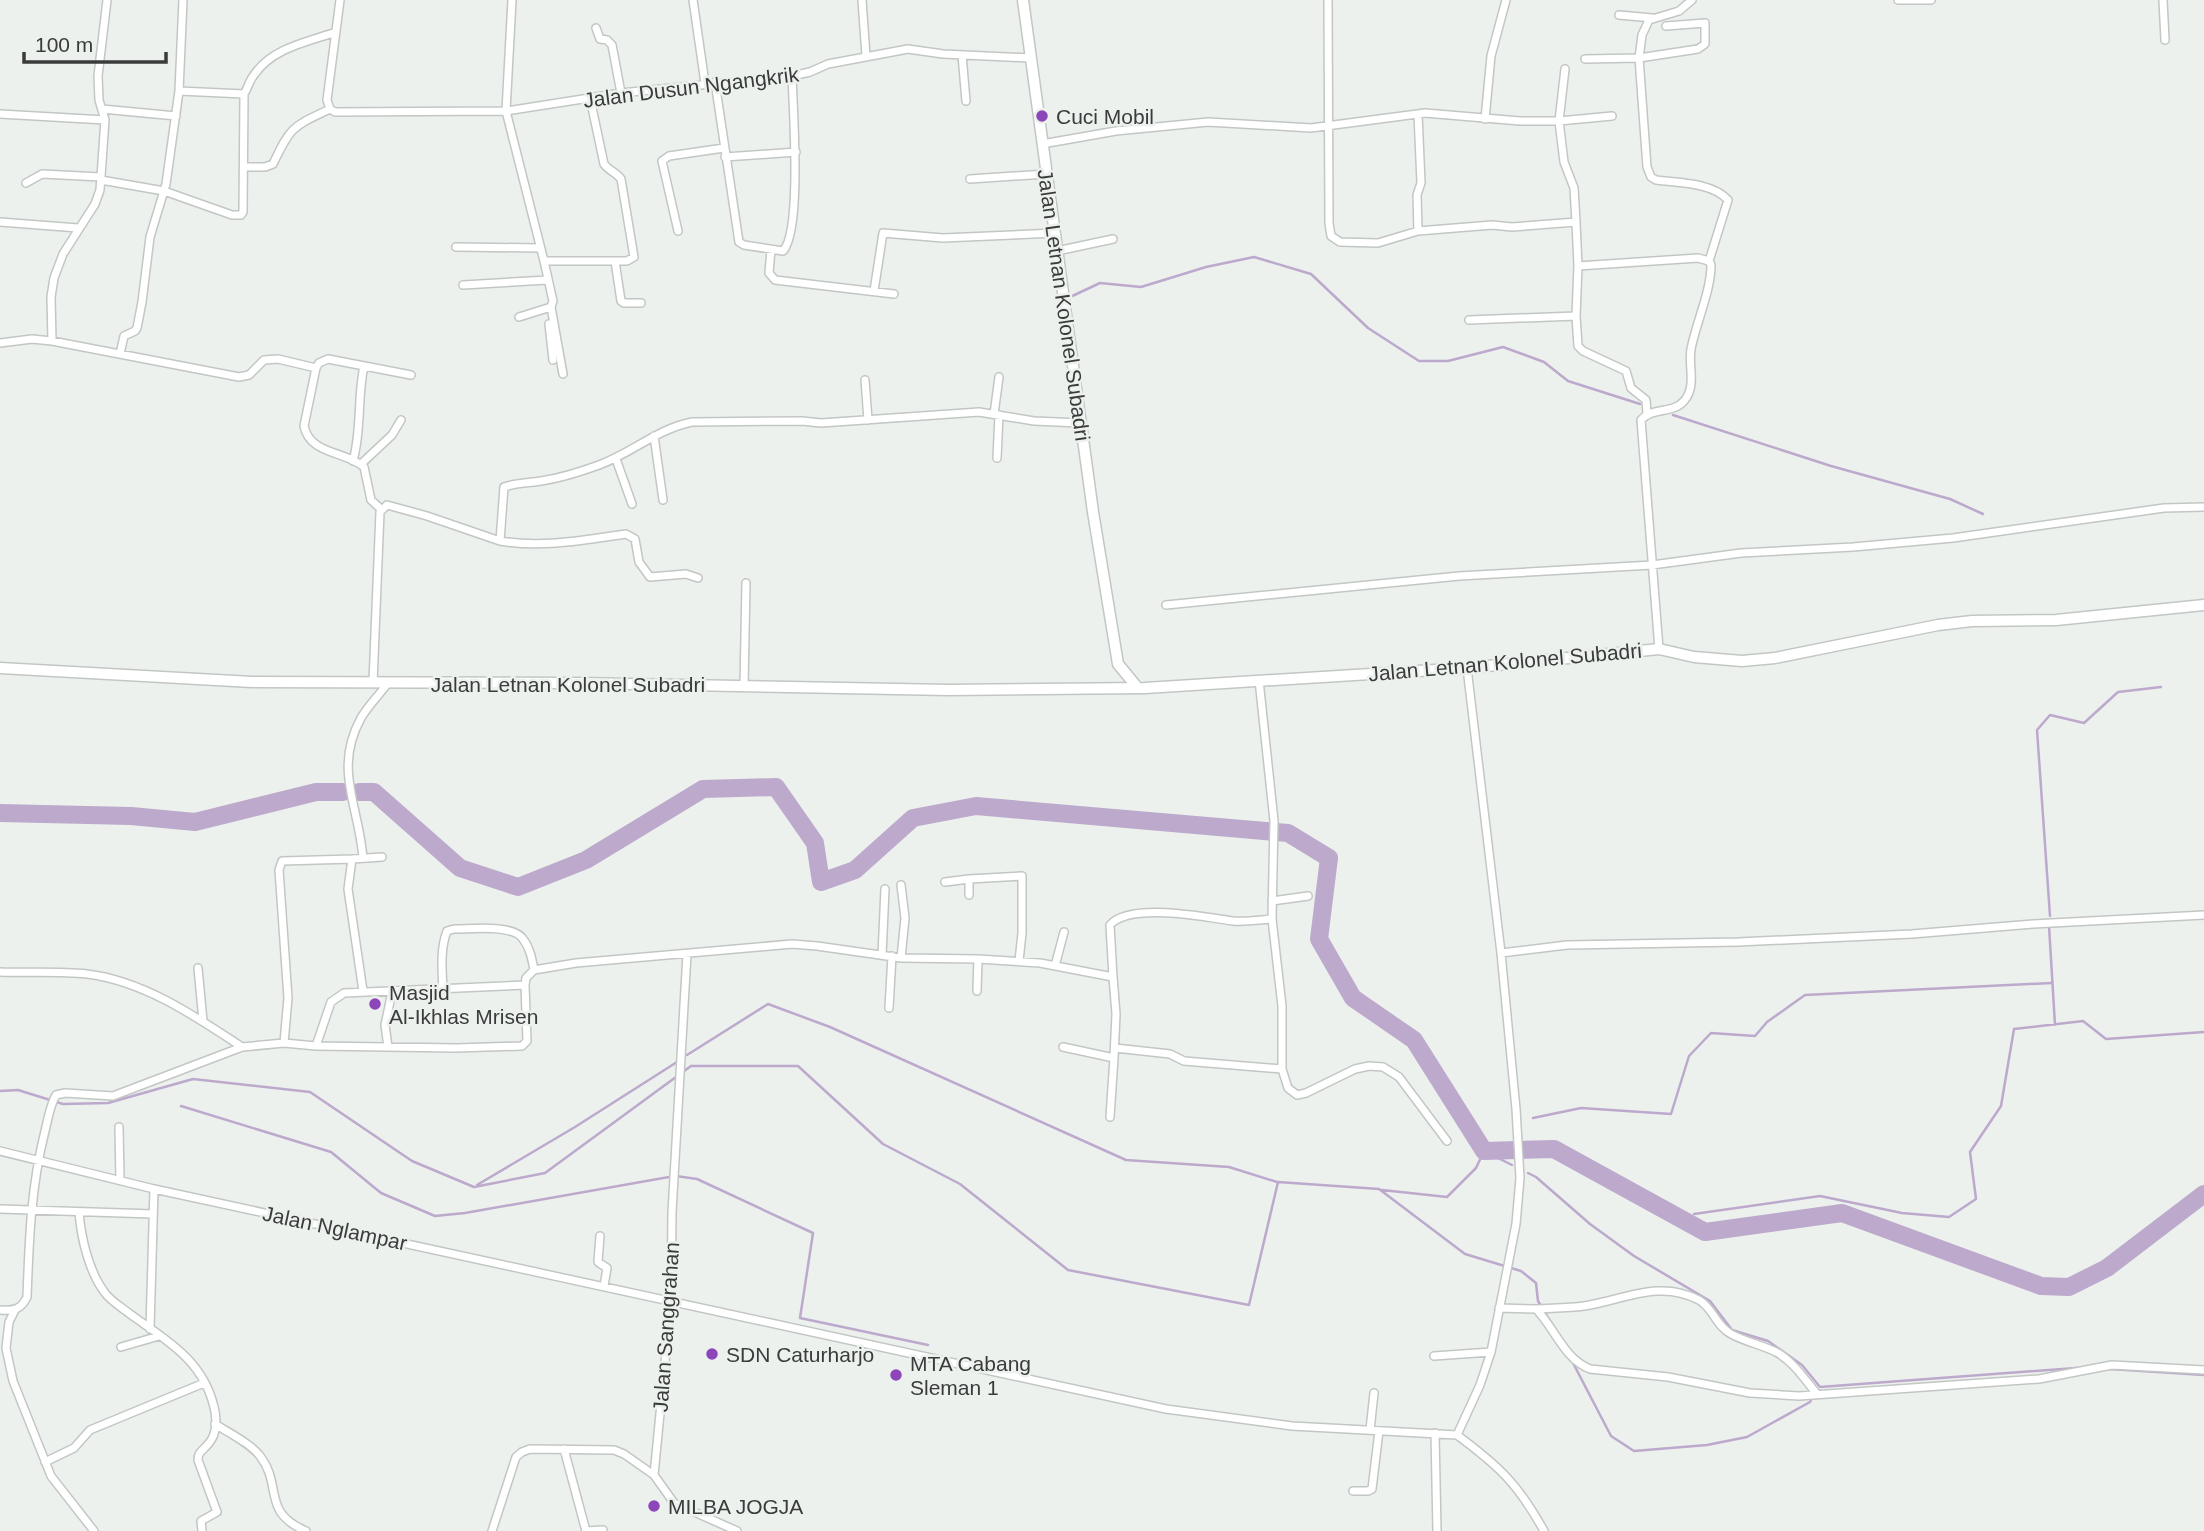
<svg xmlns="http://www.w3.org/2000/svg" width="2204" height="1531" viewBox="0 0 2204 1531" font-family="Helvetica,sans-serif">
<rect width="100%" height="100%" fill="#ecf1ee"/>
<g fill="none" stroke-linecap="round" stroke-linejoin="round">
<path stroke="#bca9cc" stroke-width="2.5" d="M1068,298L1100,283L1141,287L1206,267L1254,257L1311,274L1368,328L1419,361H1448L1503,347L1544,362L1568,381L1640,404
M1673,415L1831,466L1950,499L1983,514
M2050,916L2037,730L2050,715L2084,723L2118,692L2161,687
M2053,926H2049L2055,1025
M687,1055L768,1004L830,1027L1126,1160L1229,1167L1277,1182
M0,1091L18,1090L63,1104L108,1103L193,1079L310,1092L412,1161L474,1187L545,1173L691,1066H798L883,1144L960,1184L1068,1270L1249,1305L1278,1182L1379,1189L1465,1254L1521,1271L1536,1283L1538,1301L1556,1331
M181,1106L331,1152L381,1193L435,1216L465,1213L669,1177
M1533,1118L1581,1108L1671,1114L1689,1056L1711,1033L1755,1036L1767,1022L1805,995L2051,983
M1528,1173L1536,1177L1590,1224L1634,1256L1710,1301L1732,1330L1768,1341L1802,1365L1820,1387L2076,1368
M676,1176L697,1179L813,1233L800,1318L928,1345
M477,1185L575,1127L677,1062
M1382,1190L1447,1197L1476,1168L1484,1151L1512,1165
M1694,1214L1820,1196L1902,1213L1949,1217L1976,1199L1970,1152L2001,1106L2014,1029L2083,1021L2106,1039L2204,1032
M1572,1361L1611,1436L1634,1451L1707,1445L1747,1437L1810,1402L1812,1398
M2110,1369L2204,1375"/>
<path stroke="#bca9cc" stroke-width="18" d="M359,792H374L460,868L518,887L586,860L703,789L776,787L815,843L821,882L855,870L913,818L976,806L1288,833L1329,858L1319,939L1353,998L1414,1040L1484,1151L1554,1149L1705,1232L1842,1213L2041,1286L2069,1287L2107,1268L2204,1194
M0,813L131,816L195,822L316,792H343"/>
<g stroke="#c2c7c4" stroke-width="10">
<path id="street" d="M340,0L327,100L330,109L335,112L506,111L621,93L792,76L810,72L828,64L908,49L943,54L1030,58
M512,0L506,111L544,261H627L634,257L621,179C616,172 609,171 604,164L590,98
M693,0L705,83
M862,0L866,56
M1328,0L1329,223L1331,236L1340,242L1378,243L1418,231L1492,225L1512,227L1576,222L1574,188L1564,162L1559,121L1565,69
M1898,0H1931
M2163,0L2165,40
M1619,15L1652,18
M1666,26L1705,23V44L1698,49L1639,58L1647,167L1651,177L1656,180C1678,183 1712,182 1728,200L1709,261
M596,28L600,39L607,40L612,45L621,93
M962,55L966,101
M1585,59L1639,58L1642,35L1649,20L1679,11L1692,0
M715,82L739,242L744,245L783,251C802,231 793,108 792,76
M179,91L244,94C248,88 249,81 254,75C272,48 307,42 336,32
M102,109L176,116
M0,114L105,120
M1418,114L1421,183L1417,195L1418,231
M1485,119L1491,56L1506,0
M1042,144L1116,131L1208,122L1311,128L1425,113L1520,121H1559L1612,116
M725,157L796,152
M244,167H265L273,164C291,126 292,127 330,109
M970,179L1046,174
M101,180L164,191L232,215H241L243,212L244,94
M26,183L42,174L101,177
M0,222L78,228
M1576,222L1578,266L1698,258L1709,261L1711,265C1711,291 1696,323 1691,349C1688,366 1697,386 1684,401C1673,414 1652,407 1641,420L1659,649
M678,231L662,161L669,156L724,148
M456,247L540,248
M771,250L769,273L775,280L894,294
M1057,251L1113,239
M615,261L621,301L624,303H641
M1578,266L1576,316L1578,346L1583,351L1626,371L1631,388L1646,400L1647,414
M463,285L547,280
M874,291L883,233L943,238L1055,233
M551,307L563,374
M519,317L551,307L553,301L544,261
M1469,320L1576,316
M549,324L553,360
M52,341L51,297L54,278L63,254L95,204L100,190L105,120L99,100L98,76L107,0
M0,343L32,339L52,341L239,377L249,375L264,360L278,359L316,368L304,426C310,455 346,451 364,467L371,500L381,509
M120,354L124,336L135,331L137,328L142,302L150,237L166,184L179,91L183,0
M316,368L319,363L328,359L411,375
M865,380L868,420
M994,414L999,377
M654,436L663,500
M997,458L999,415
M616,459L632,504
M353,461C362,429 357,398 364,366
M361,464L392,435L401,420
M500,541C543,548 584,540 626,534L635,539L639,562L650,577L686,574L698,578
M1166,605L1459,576L1652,565L1741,553L1853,547L1953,538L2164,508L2204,507
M373,682L380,512L387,505L427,516L500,541L504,487C515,483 529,483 541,481C561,478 580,472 599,465C632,453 657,429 692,422L802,421L821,423L979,412L1034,421L1080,423
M744,686L746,583
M363,858C359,806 333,769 361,718C368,706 379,695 388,683
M352,859L382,857
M945,882L969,879
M969,895V879L1022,876V933L1019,961
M1272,901L1308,896
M1501,953L1567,945L1738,942L1912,934L2033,924L2204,915
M882,955L885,889
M901,958L905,918L901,885
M1055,966L1064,932
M198,968L203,1021
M0,972C29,973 58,971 87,974C144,981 195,1016 242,1047
M443,989C442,970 440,949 447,931L454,929C471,929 513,924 523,939C530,948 532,959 534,970
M977,991L978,959
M889,1008L892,956
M284,1043L288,998L279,870L282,861L352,859L348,889L363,991
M316,1046L457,1048L522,1046L527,1041L525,985
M388,1047L385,1025L392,992
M1063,1047L1114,1058L1116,1014L1113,977
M1115,1048L1170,1054L1184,1061L1282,1069V1006L1272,919L1274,821L1259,680
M1282,1069L1288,1088L1297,1095L1306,1093L1355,1069L1369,1066L1383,1067L1399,1077L1447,1141
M1110,1117L1114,1058
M119,1127L120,1180
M0,1151L154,1189L1166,1409L1292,1426L1457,1435
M0,1209L153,1214
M79,1212C81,1238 89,1272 105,1293C111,1301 121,1307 130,1314C166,1340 203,1360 214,1407C217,1418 217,1434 209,1443C204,1450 198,1451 198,1460L217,1512L201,1521L202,1531
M600,1236L598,1262L607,1268L604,1286
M1499,1308L1536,1309C1554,1327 1564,1359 1590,1369L1668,1377L1750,1393L1799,1396L2039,1379L2112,1365L2204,1370
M1536,1309C1552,1308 1568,1308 1584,1306C1623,1300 1660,1279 1699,1300C1713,1308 1716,1326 1731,1334C1746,1342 1762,1345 1776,1352C1793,1361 1805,1380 1817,1394
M0,1310C13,1311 21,1310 27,1297C29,1241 31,1186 45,1131C48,1119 50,1105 56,1095L65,1093L113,1096L242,1047L284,1043L316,1046L331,1002L344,993L525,985L526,978L534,970L576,963L792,944L817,946L901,958L978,959L1040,963L1113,977L1110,925C1130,902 1204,917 1233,921C1246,922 1259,920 1272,919
M15,1310L9,1322L6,1348L13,1381L51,1476L94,1531
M150,1329L154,1189
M121,1347L159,1336
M1434,1356L1491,1352
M215,1424C229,1433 250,1443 260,1456C283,1486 261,1512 306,1531
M1370,1430L1374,1393
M1435,1433L1437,1531
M1457,1435L1480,1385L1491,1352L1516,1224L1520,1178L1516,1109L1501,953L1467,668
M1457,1435C1500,1467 1518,1484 1544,1531
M564,1449L586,1531L603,1530
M45,1462L74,1448L90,1430L204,1383
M654,1475L674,1503L737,1531
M1353,1491H1368L1372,1489L1379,1431
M492,1531L516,1457L522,1452L530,1449L614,1450L624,1454L654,1475L671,1301L672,1212L687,954"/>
</g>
<g stroke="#c2c7c4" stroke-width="13">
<path id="secondary" d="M1023,0L1093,512L1118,664L1137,687
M0,668L252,682L578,683L949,690L1145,688L1467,668L1659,649L1694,657L1742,661L1775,658L1938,625L1972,621L2056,620L2204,605"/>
</g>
<use href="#street" stroke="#fff" stroke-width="7"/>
<use href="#secondary" stroke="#fff" stroke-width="10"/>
</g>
<g fill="#8c46b9" stroke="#ecf1ee" stroke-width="2.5">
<circle cx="1042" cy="116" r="7"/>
<circle cx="375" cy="1004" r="7"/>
<circle cx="712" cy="1354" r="7"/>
<circle cx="896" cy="1375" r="7"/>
<circle cx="654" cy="1506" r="7"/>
</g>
<g text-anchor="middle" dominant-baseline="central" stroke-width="5" stroke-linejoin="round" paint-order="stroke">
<g font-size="21" fill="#3a3c3b" stroke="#ecf1ee">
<text transform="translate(691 87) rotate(-7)">Jalan Dusun Ngangkrik</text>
<text transform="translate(1064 305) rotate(82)">Jalan Letnan Kolonel Subadri</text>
<text transform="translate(1505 662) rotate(-5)">Jalan Letnan Kolonel Subadri</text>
<text x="568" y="684">Jalan Letnan Kolonel Subadri</text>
<text transform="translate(335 1228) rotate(12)">Jalan Nglampar</text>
<text transform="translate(666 1327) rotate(-86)">Jalan Sanggrahan</text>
</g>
<g font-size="21" fill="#3a3c3b" stroke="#ecf1ee" text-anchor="start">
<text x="1056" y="116">Cuci Mobil</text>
<text x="389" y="992">Masjid<tspan x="389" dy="24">Al-Ikhlas Mrisen</tspan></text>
<text x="726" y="1354">SDN Caturharjo</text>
<text x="910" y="1363">MTA Cabang<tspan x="910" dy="24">Sleman 1</tspan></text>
<text x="668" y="1506">MILBA JOGJA</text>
</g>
</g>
<path d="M24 52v10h142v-10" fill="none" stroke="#3a3c3b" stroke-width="3.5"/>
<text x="35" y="52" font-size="21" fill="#3a3c3b" stroke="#ecf1ee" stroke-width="5" paint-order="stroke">100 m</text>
</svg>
